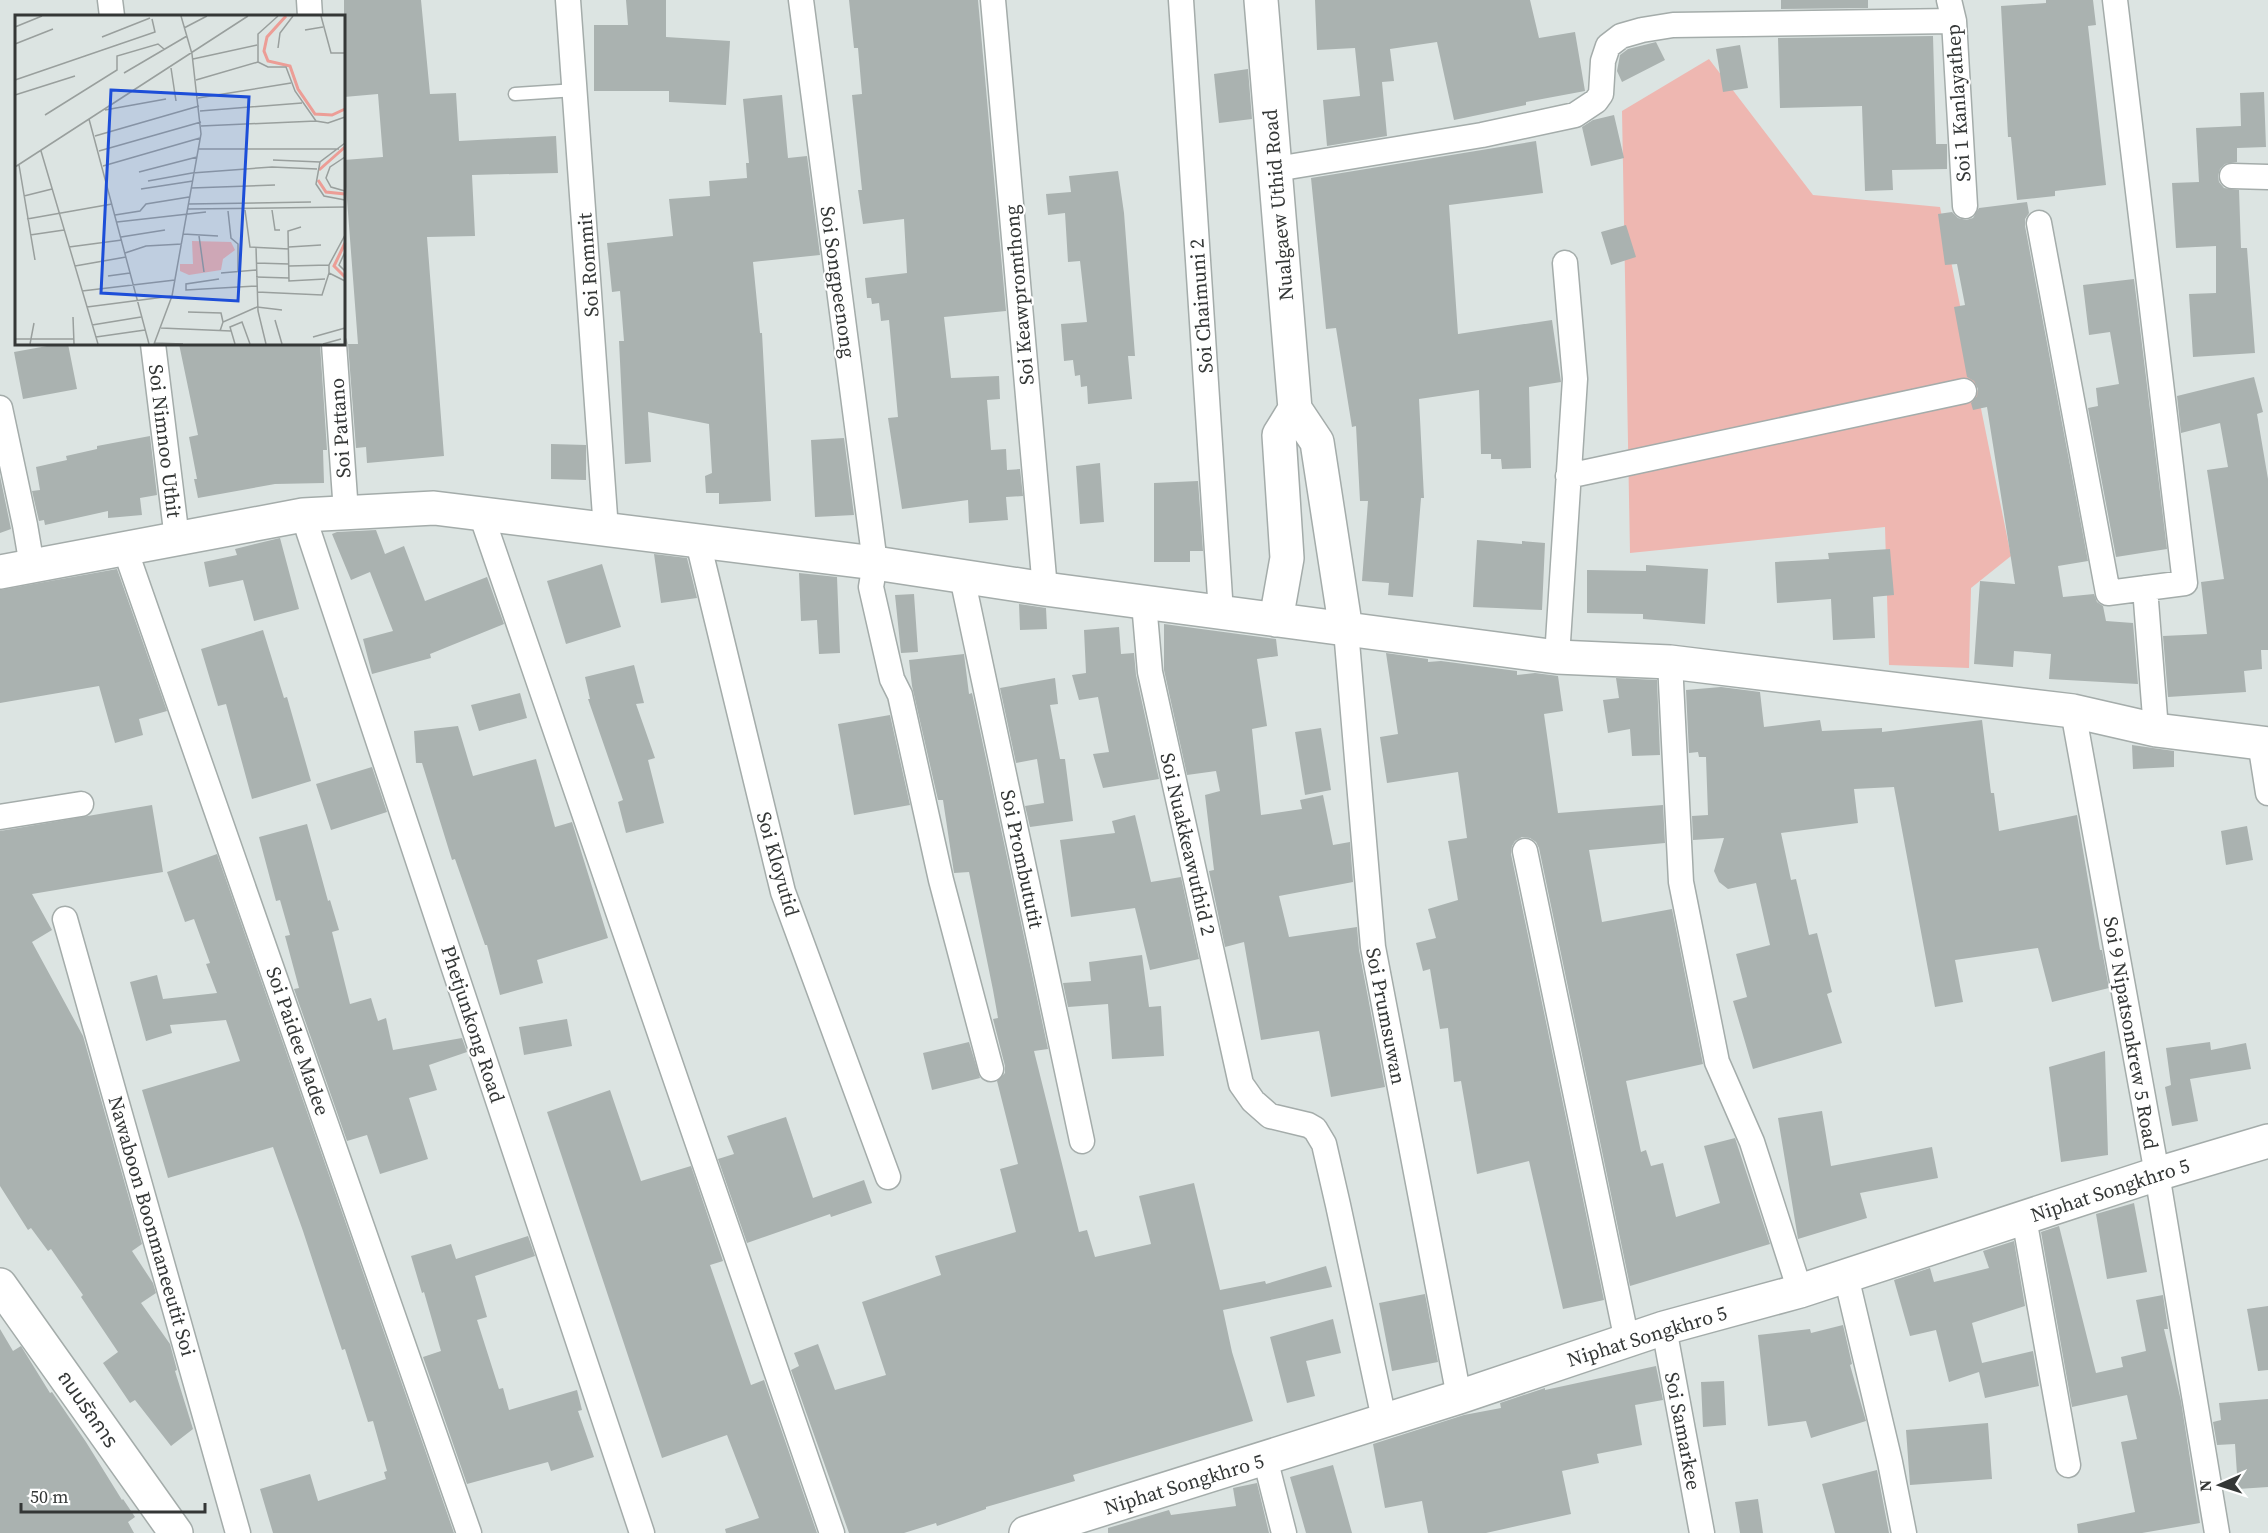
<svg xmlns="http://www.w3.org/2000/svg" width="2268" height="1533" viewBox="0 0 2268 1533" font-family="'Source Serif 4','Noto Sans Thai',serif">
<rect width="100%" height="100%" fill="#dce4e2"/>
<path fill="#eeb7b1" d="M1709,59L1813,195L1940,207L2011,556L1971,588L1969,668L1889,665L1885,527L1630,553L1622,111Z"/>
<path fill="#aab2b0" d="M344,0H421L430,94L456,93L459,141L556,136L558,173L472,175L475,236L427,237L444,456L367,463L366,447L356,448L348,344H358L344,160L383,157L378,94L344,97Z
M626,0H666V37L730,41L726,105L669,102V91H594V25H628Z
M849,0H978L1006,311L944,317L951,378L999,376L1000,399L987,400L991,450L1006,449L1007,470L1020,469L1023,496L1006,497L1008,520L969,523L968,500L902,509L888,418L898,417L889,320L881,321L879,303L872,304L871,298H867L865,278L907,273L904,219L863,224L858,190H862L852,95L862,94L858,48H854Z
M1315,0H1530L1539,38L1575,32L1585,91L1526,102V105L1454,120L1437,42L1390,49L1394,81L1382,82L1387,136L1327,146L1323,100L1360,96L1355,48L1317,50Z
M1781,0H1868V8L1781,9Z
M2046,0H2093L2096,25L2088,26L2106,185L2055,191V196L2017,200L2011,137H2008L2001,6L2046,3Z
M1933,36L1936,144H1947V169L1892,170L1893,190L1865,191L1862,106L1780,108L1778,38Z
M1656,42L1665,60L1622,82L1617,71L1620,55L1628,49Z
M1740,45L1748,88L1723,92L1716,49Z
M1248,69L1252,119L1219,123L1214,74Z
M2264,92L2266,147L2237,148V162L2225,164L2220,169L2218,176L2219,182L2224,188L2239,190L2241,248H2247L2255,353L2193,357L2189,294L2216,293V246L2176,248L2172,183L2199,182L2196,128L2241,126L2240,93Z
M782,95L788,158L807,156L820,255L753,262L760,333H762L771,501L719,504V493H706L705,476L712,473L709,424L648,412L651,462L625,464L619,341H624L620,291L612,292L607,243L673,236L669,199L710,196L709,181L747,178L746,163H749L743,99Z
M1614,115L1624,158L1591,166L1582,127L1593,120Z
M1536,141L1543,193L1449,205L1458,334L1552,320L1561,382L1529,387L1531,468L1502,469L1501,459H1491V454H1481L1479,390L1419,399L1424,498H1421L1413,597L1388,595L1389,583L1362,581L1368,501H1360L1356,426L1352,427L1336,328L1326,329L1311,178Z
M1118,171L1124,213L1135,356H1128L1132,399L1088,404L1087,386L1081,387L1080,375L1075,376L1073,360L1064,361L1061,324L1087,322L1080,261L1068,262L1065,213L1048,215L1046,194L1071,192L1069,176Z
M2027,202L2029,213L2025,219V226L2088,561L2058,566L2063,597L2094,594L2097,602L2103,606L2106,621L2133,623L2138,684L2049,679L2051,654L2014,651L2013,667L1974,664L1980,581L2015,584L1987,407L1973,410L1971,403L1977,396L1978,389L1974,381L1967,377L1954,307L1965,305L1957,264L1945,265L1938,214L1952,212L1958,218L1966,220L1973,218L1979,208Z
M1626,225L1636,257L1611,265L1601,232Z
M2134,279L2167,549L2116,557L2088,408L2098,406L2096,388L2119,384L2110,332L2089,335L2083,285Z
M58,344H68L77,389L23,399L14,352Z
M179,344H320L327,450H323L324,483L275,484L198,498L194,479H197L189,437L198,435Z
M2254,377L2263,412L2257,414L2268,479V650H2261L2262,669L2244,671L2246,692L2168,697L2163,636L2207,634L2201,582L2224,579L2207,470L2228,467L2220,423L2181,433L2177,396Z
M150,436L157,495L140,498L142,515L108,518V511L45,525L44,520L39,521L32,491L40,490L36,467L67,460L66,456L97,449V446Z
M844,438L854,515L815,517L811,440Z
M551,444L586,445V480L551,479Z
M1100,463L1104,522L1080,524L1076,466Z
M0,476L11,529L0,533Z
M1198,481L1203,551H1190V562H1154V483Z
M376,530L385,554L404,546L425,601L487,577L504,624L430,654L431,658L372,674L363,639L393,631L370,572L351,580L332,534L337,532Z
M280,538L299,609L254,621L243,580L209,587L204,562L237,555L235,549Z
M1477,540L1522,544V541L1545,543L1542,610L1473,607Z
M1890,549L1894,595L1873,597L1875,638L1833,640L1831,599L1777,603L1775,562L1829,559L1828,553Z
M654,554L687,558L697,598L661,603Z
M602,564L621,627L566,644L547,581Z
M1646,565L1708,569L1705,624L1643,619V614L1587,613V570L1646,571Z
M117,569L167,711L139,719L143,735L115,743L99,686L0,703V590Z
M799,573L837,577L840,653L819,654L817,620L801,621Z
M914,594L918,652L901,653L895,595Z
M1019,604L1046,608L1047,629L1020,630Z
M1164,624L1276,639L1278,656L1257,659L1267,726L1252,729L1261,815L1302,809L1300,800L1323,795L1333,845L1350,842L1353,882L1279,896L1289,937L1357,927L1359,950L1385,1087L1331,1097L1319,1031L1261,1040L1244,942L1225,947L1209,871L1214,870L1205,795L1220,791L1216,771L1187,775L1164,670Z
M1119,627L1121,654L1134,653L1136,675L1159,779L1103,788L1093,754L1109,752L1098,697L1079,700L1072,675L1086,673L1084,630Z
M263,630L284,698L287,697L311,781L252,799L226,704L218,706L201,649Z
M1386,653L1428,659V662L1441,661L1517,671V675L1535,673L1558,676L1563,711L1544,714L1558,813L1663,805L1665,843L1589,850L1602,922L1672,909L1703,1064L1626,1081L1641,1152L1646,1150L1651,1166L1663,1163L1676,1217L1720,1203L1704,1146L1735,1138L1770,1244L1630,1286L1539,848L1536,842L1530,838L1522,837L1515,841L1512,846L1511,854L1604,1300L1563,1309L1529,1161L1477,1174L1461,1081L1454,1082L1448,1028L1440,1029L1430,969L1423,971L1416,943L1436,938L1428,909L1458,900L1448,841L1467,838L1458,772L1387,783L1380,737L1398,734Z
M964,654L969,694L972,693L1048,1049L1034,1051L1079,1232L1087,1230L1095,1257L1151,1244L1139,1196L1194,1183L1220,1290L1265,1281L1266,1284L1326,1266L1332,1287L1223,1310L1232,1352L1253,1421L1073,1475L1075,1481L986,1507V1509L937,1526L936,1523L904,1533H849L791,1370L799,1366L794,1353L818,1344L835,1390L886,1375L862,1302L941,1275L935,1256L1016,1232L1000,1169L1018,1164L997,1081L1005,1073V1066L993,1019L998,1018L993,990L969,872L954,873L943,800H938L912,686L909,660Z
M634,665L644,703L636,704L655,758L648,760L664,823L626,833L618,802L623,800L588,699H590L585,677Z
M1055,678L1058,704L1050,705L1060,759H1065L1073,821L1030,827L1025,806L1044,803L1037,759L1016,763L1000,688Z
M1616,678L1657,680L1660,755L1632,756L1630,729L1608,733L1603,700L1619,698Z
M1721,687L1760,692L1764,727L1820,720L1822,731L1882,728V732L1982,720L1991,793H1994L1999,831L2077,815L2100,950H2102L2109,988L2052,1002L2038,948L1955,960L1963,1002L1935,1007L1894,787L1854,789L1858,823L1781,833L1791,880L1796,879L1809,935L1817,933L1832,992L1827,994L1842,1043L1753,1069L1733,1001L1747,997L1736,954L1770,945L1756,883L1728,889L1719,882L1714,871L1724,838L1693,840L1692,816L1708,815L1706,757H1699L1698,752L1689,753L1686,690Z
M520,693L527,718L479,731L471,705Z
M890,715L910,805L854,815L838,724Z
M458,726L473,776L536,759L555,827L572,822L608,938L537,960L543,983L500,995L487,945H485L455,859L452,860L422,763H416L414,731Z
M1321,728L1331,790L1305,795L1295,732Z
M2132,745L2174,751V767L2133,769Z
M372,767L387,812L331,830L316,784Z
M152,805L163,872L32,894L52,930L32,942L83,1036L142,1244L132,1251L153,1283L156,1293L141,1303L170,1344L177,1370L175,1371L193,1429L171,1446L135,1400L130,1403L103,1363L118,1352L81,1297L83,1295L51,1249L48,1251L31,1228L28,1230L0,1186V831Z
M1135,815L1151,882L1181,877L1199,959L1150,970L1135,908L1071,917L1060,840L1115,833L1112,821Z
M307,824L328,901L330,900L339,930L332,932L350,1004L371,998L378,1021L386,1018L393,1050L462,1038L467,1052L429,1065L437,1090L409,1098L428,1159L380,1174L367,1135L347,1141L294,989L299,988L285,936L290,935L280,900L276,901L259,837Z
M2247,826L2253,860L2226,865L2221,831Z
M217,854L454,1533H273L260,1489L310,1474L318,1501L386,1479L384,1472L387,1471L373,1421L368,1422L345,1349L342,1350L303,1231L273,1147L168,1178L142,1090L240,1061L226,1020L170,1025L172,1033L146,1041L130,982L157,975L163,999L217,993L206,964L210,963L194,919L185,922L167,872Z
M1142,955L1149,1007L1161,1006L1164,1056L1112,1059L1108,1004L1068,1007L1063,983L1091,981L1089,962Z
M567,1019L572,1046L524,1055L519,1027Z
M969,1042L980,1078L932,1090L923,1053Z
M2210,1042L2211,1050L2246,1043L2251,1069L2190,1079L2198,1121L2172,1126L2165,1087L2171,1085L2166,1048Z
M2105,1051L2108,1155L2061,1162L2049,1067Z
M610,1090L641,1181L691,1166L723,1261L710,1265L751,1385L764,1380L817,1533H726L725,1529L759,1518L727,1435L662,1458L547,1112Z
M1822,1111L1831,1166L1932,1147L1938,1178L1860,1193L1867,1218L1798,1239L1778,1118Z
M786,1117L813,1198L864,1180L872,1203L831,1217L830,1214L747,1243L718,1159L734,1154L727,1136Z
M2134,1203L2147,1272L2107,1279L2096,1214Z
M2059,1226L2096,1373L2123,1367L2121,1357L2146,1351L2136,1300L2163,1295L2168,1329H2164L2181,1401L2200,1523L2142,1533H2078L2077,1524L2135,1512L2121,1442L2137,1439L2127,1395L2072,1407L2041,1232Z
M528,1236L535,1256L475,1276L487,1317L477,1320L499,1389L503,1388L509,1410L577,1390L582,1410L578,1411L594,1457L551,1471L548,1462L467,1484L423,1357L441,1351L424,1292L422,1293L411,1256L451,1244L456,1259Z
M2014,1241L2025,1306L1972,1323L1982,1363L2033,1351L2039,1386L1985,1398L1979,1372L1949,1382L1936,1330L1910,1336L1894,1280L1930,1268L1934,1282L1989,1268L1983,1251Z
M1425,1294L1438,1362L1392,1371L1379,1303Z
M2268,1306V1370L2258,1371L2247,1309Z
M1333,1319L1341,1353L1306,1361L1315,1396L1287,1403L1270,1337Z
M1843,1325L1852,1364L1850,1365L1866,1421L1811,1438L1806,1421L1768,1426L1758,1335L1810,1329L1811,1333Z
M0,1329L13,1351L21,1346L50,1393L52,1392L86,1442L122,1500L123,1499L135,1517L128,1522L134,1533H0Z
M1656,1366L1663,1400L1635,1405L1642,1445L1597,1454L1599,1463L1562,1471L1571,1514L1486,1533H1428L1422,1501L1385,1508L1373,1444L1464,1415L1501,1408L1500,1403L1545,1388V1390Z
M1724,1381L1726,1425L1703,1427L1701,1382Z
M2268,1399V1487L2238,1489L2235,1444L2217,1445L2213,1422L2221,1420L2219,1403Z
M1988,1423L1992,1479L1910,1485L1906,1430Z
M1333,1465L1352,1533H1306L1290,1477Z
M1877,1470L1889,1533H1835L1822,1484Z
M1257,1483L1269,1533H1108V1528L1169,1510L1171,1515L1236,1506L1233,1488Z
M1758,1499L1763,1533H1740L1735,1502Z"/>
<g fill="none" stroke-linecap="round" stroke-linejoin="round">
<g stroke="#a4acaa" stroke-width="15">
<path id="lane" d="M515,94L576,90"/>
</g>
<g stroke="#a4acaa" stroke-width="27">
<path id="street" d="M110,0L112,16
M309,0L310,16
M568,0L606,530
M801,0L875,563L871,587L892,679L900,695L941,880L991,1069
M993,0L1045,589
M1181,0L1221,613
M1949,0L1954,21L1965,206
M1276,169L1482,135L1575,115L1596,101L1601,94L1603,61L1608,46L1621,36L1642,30L1673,25L1954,21
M2232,176L2268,177
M2039,223L2108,593L2185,583L2115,0
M153,344L177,539
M334,344L346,512
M0,408L25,525L32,566
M1568,476L1964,391
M481,514L832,1533
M303,515L642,1533
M698,542L783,892L888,1177
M125,549L469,1533
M962,577L1082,1141
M2145,588L2156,730
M1144,603L1150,672L1241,1084L1253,1101L1270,1116L1308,1125L1315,1129L1324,1144L1338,1205L1384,1419
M1346,630L1373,947L1459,1397
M1557,657L1575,379L1565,263
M1670,662L1681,882L1717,1062L1752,1142L1800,1291
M2073,711L2157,1174L2217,1533
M2260,742L2268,793
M0,817L81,804
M1525,851L1627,1341
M65,919L238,1533
M2024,1218L2068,1465
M1846,1276L1890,1462L1904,1533
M1664,1328L1702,1533
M1265,1458L1284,1533"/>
</g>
<g stroke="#a4acaa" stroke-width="36">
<path id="secondary" d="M1261,0L1295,409L1317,442L1346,630
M0,572L303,515L434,508L875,563L1045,589L1557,657L1670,662L2073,711L2156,730L2268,744
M1276,620L1287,558L1279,435L1295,409
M0,1285L176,1533
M1026,1533L1459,1397L1664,1328L1800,1291L2157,1174L2268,1141"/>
</g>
<use href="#lane" stroke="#fff" stroke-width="12"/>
<use href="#street" stroke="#fff" stroke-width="24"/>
<use href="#secondary" stroke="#fff" stroke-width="33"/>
</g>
<g text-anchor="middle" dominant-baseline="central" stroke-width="4.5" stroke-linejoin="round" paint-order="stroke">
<g font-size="20" fill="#343736" stroke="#fff">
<text transform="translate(1958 103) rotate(-94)">Soi 1 Kanlayathep</text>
<text transform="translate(1278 205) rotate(-95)">Nualgaew Uthid Road</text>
<text transform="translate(588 265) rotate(-94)">Soi Rommit</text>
<text transform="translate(838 282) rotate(82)">Soi Songpeenong</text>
<text transform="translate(1019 295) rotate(-95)">Soi Keawpromthong</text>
<text transform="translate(1201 306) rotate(-94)">Soi Chaimuni 2</text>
<text transform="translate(340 428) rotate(-94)">Soi Pattano</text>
<text transform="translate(165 441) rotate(83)">Soi Nimnoo Uthit</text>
<text transform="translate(1188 844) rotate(77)">Soi Nuakkeawuthid 2</text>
<text transform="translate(1022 859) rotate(78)">Soi Prombututit</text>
<text transform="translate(778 864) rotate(74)">Soi Kloyutid</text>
<text transform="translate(1386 1016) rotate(79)">Soi Prumsuwan</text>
<text transform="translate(473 1024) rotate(72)">Phetjunkong Road</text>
<text transform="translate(2131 1033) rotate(80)">Soi 9 Nipatsonkrew 5 Road</text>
<text transform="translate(298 1041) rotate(71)">Soi Paidee Madee</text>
<text transform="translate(2110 1190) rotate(-18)">Niphat Songkhro 5</text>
<text transform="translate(152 1226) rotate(74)">Nawaboon Boonmaneeutit Soi</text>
<text transform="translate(1647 1336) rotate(-17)">Niphat Songkhro 5</text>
<text transform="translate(88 1409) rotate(55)">ถนนรัถการ</text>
<text transform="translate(1683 1431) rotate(79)">Soi Samarkee</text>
<text transform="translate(1184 1484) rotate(-17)">Niphat Songkhro 5</text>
</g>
</g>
<g transform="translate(15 15)">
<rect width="330" height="330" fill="#dce4e2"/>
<path d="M177,226L216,227L220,235L208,244L206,255L174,260L165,256V249H178Z" fill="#eeb7b1"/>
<path fill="none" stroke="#ec9d96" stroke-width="3" d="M271,1L252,22L249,36L253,46L275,51L283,74L300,99L317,100L330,94M304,155L330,132M303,165L311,177L330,179M330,228L319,251L330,262"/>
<path fill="none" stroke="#999f9d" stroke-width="1.5" d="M306,1L316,38H330M0,12L27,1M169,13L192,1M290,15L308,12M87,22L135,3M0,29L38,14M263,33L265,18L278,1M178,44L242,30M243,47L253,52H271L280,76L301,106L313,108L330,102M243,47V19L263,1M156,53L161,86M109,58L172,21M0,65L140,17L137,4M181,65L243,47M0,80L60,61M183,83L276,68M90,95L151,84M185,96L287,88M30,100L102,55V41L143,29L149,34M74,104L134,329M186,111L301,106M80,121L184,91M330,128L305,147L301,169L309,181L330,185M183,134H324M26,136L83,329M84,136L186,107M330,142L315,152L311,163L316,172L330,176M258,145L305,147M4,150L20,245M88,151L185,123M0,152L233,1M124,157L182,142M133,166L177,158L257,152L302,154M176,173L260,170M126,174L178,166M9,181L37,174M173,189L296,187M172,194L330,192M230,195L235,232L274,234M257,195L260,215H265M213,196L216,223L223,229V257M100,200L125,196L131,189L174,182M12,204L97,189M102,207L191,197M286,212L273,216L274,266L310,264M168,219L203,221M15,220L49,215M330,220L314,250V258L330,266M184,221L189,257M106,222L150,215M54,232L107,225M241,232L243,296L251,329M274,232L306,230M330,237L324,250L330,256M110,238L131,231L167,229M241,248L274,249M60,251L111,242M274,251L314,250M206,258L241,255M93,261L115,258M241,262L274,263M204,264L171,269V275L242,271M67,276L160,265M242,277L307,280L314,258M72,292L157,281M173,297L206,298L208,307M58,302L59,329M260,305L267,329M77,310L126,302M146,313L216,316M205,316L208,307L242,292L267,295M81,322L130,315M298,322L330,313M0,324H59M140,328L168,329M15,329L19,308M139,329L157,281L186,119L177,39L166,1M220,329L215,312L227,307L235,329M308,329L326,324"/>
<path fill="#1d4ed8" fill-opacity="0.15" stroke="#1d4ed8" stroke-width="3" d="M96,75L234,82L223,286L86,278Z"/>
<rect width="330" height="330" fill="none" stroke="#343736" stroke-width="3"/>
</g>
<g transform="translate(2220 1485) rotate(267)" stroke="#ffffff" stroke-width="4.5" paint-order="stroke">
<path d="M0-4.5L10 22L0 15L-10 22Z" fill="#343736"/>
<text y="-9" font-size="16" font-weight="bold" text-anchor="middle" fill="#343736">N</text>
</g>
<path d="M21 1503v9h184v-9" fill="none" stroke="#343736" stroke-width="3"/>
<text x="30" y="1503" font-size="18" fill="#343736" stroke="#ffffff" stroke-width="4.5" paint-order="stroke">50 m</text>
</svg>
